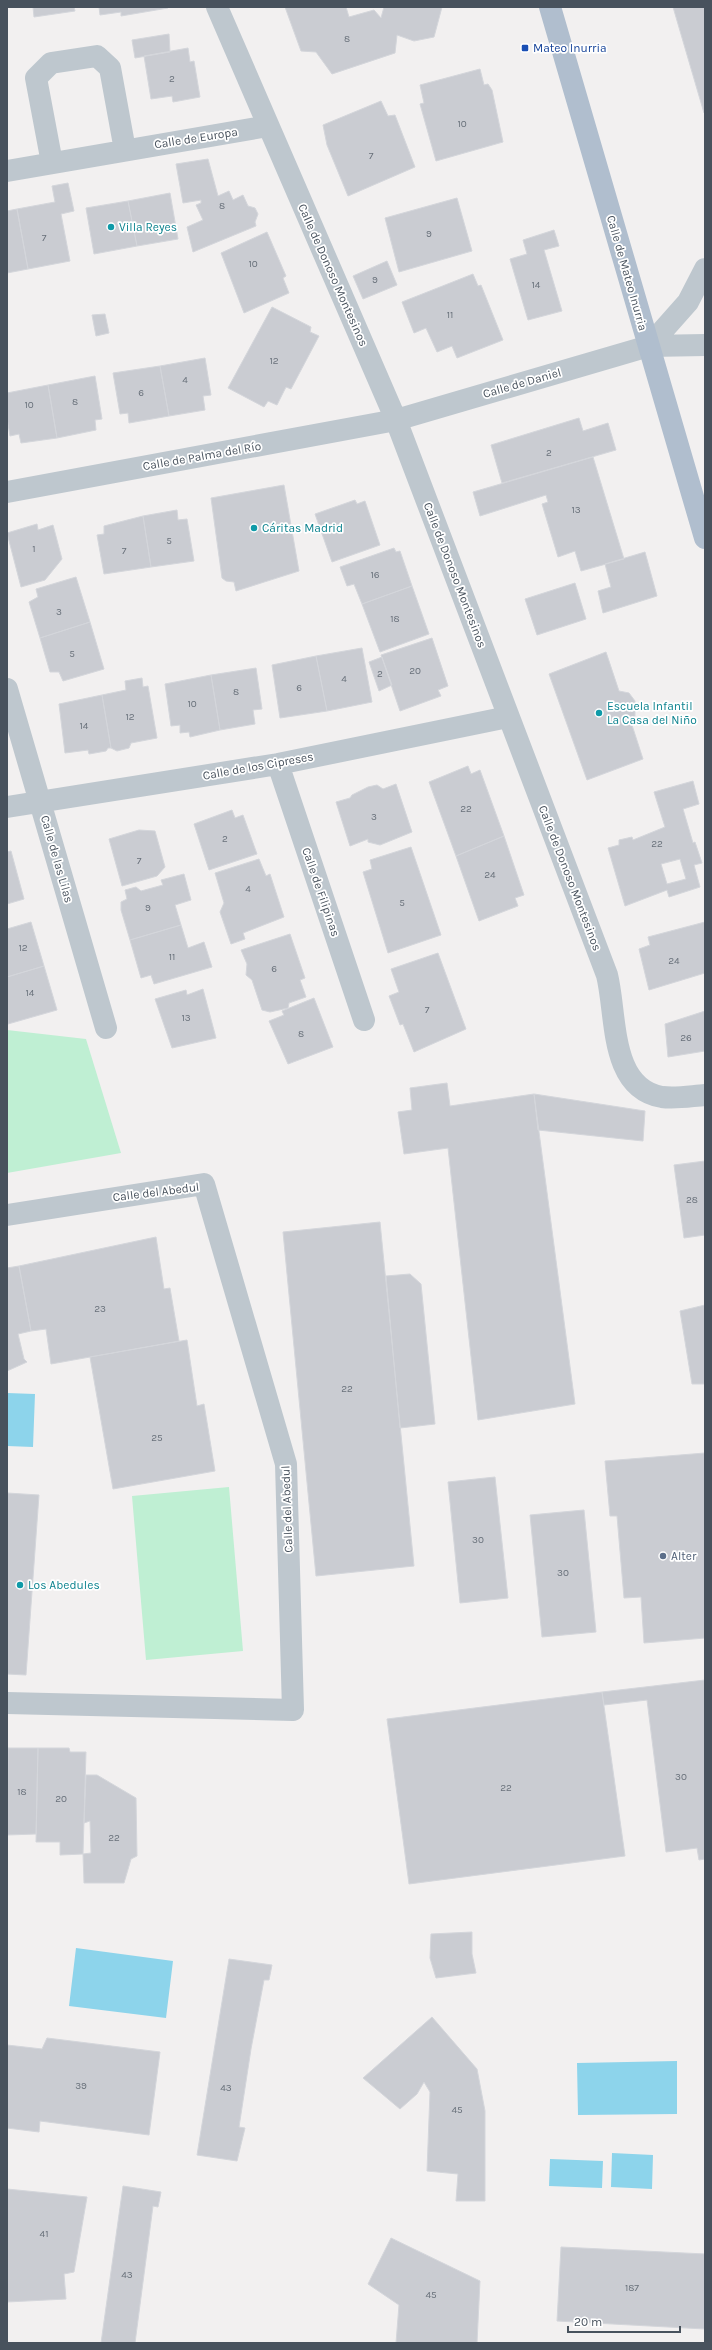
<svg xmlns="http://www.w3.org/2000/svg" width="712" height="2350" viewBox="0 0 712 2350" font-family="Karla,sans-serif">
<rect width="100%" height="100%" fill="#f2f0f0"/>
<path fill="#bfefd3" d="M7,1030L86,1039L121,1153L7,1173Z
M229,1487L243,1651L146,1660L132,1496Z"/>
<path fill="#8dd4eb" d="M7,1393L35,1394L33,1447L7,1446Z
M76,1948L173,1961L166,2018L69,2006Z
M677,2061V2114L578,2115L577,2063Z
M612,2153L653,2155L652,2189L611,2187Z
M550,2159L603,2161L602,2188L549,2186Z"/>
<path fill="#caccd2" stroke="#d4d6db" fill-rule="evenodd" d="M33,7H74L75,11L34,17Z
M99,7H168V8L121,16V12L100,15Z
M285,7H346L349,17L374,10L381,18L384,7H442L434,37L414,41L397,35L395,53L332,74L316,52L301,51Z
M673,7H705V114L704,113Z
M169,34L170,52L135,58L132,40Z
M188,48L190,62L194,61L200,97L173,102L172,96L151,99L144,56Z
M480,69L484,85L488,84L492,90L503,142L436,161L420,104L424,103L420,85Z
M381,101L388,116L395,115L415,167L348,196L327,145L323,125Z
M208,159L218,196L229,191L233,200L243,195L248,206L255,208L258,214L255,222L256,226L193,252L187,227L203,220L196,205L201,203V200L183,203L176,164Z
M68,183L74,211L61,214L70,261L28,269L17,209L55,202L52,186Z
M170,193L178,239L137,246L128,201Z
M457,198L472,251L399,272L385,218Z
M128,201L137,246L94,254L86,208Z
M17,209L28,269L7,273V211Z
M554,230L559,246L544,250L562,311L528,320L510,259L527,254L523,240Z
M267,232L286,276L283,278L289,293L244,313L221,253Z
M387,261L397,285L363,299L353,276Z
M473,274L478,286L481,285L503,340L457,358L452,346L437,352L426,328L414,333L402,302Z
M272,307L311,327L310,332L319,336L291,389L286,387L277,405L268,401L264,407L228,388Z
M105,314L109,333L96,336L92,315Z
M205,358L211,395L203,396L205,410L169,416L160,366Z
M160,366L169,416L129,423L128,413L120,414L113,373Z
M95,376L102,419L95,420L96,430L57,438L48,385Z
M48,385L57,438L21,443L19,434L10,436L7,418V393Z
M579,418L583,431L608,423L616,450L502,483L491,445Z
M593,457L624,559L581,571L575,551L558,557L542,504L548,502L546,495L480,516L473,492Z
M284,485L299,571L236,591L234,582L226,581L222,578L211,498Z
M355,500L357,504L365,501L380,545L332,562L315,514Z
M177,510L178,520L187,519L194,561L151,567L143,516Z
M143,516L151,567L104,574L97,535L104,534V526Z
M37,524L38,530L53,525L62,559L45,580L21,587L7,533Z
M394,548L396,552L400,551L412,586L362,604L354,584L347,586L340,567Z
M645,552L657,596L603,613L598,591L611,587L605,564Z
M76,577L90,622L40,638L29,602L38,597L36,589Z
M575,583L586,619L537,635L525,599Z
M412,586L429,634L380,652L362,604Z
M90,622L104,669L63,681L59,672H50L40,638Z
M432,638L448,686L438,690L441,696L400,711L381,655Z
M362,648L372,702L327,711L316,656Z
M606,652L619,691L629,693L635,701V716L631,722L643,759L587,780L549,674Z
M316,656L327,711L280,718L272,665Z
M382,657L392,685L379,691L369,662Z
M256,668L262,709L253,710L255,724L220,730L211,675Z
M211,675L220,730L190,737L189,732L180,733V725L171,726L165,684Z
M142,678L143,687L148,686L157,738L131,743L129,748L117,751L111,748L102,695L126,690L125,681Z
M102,695L111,748H108L106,751L89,754L88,750L65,753L59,704Z
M468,766L471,774L480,770L504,836L456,856L429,782Z
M693,781L699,804L683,809L693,843L695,842L702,863L694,865L700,887L669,897L667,890L625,906L608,848L619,845V840L632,837L633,840L665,827L654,792ZM680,859L686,879L667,884L661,864Z
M396,784L412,832L380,845L368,842V839L350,846L336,802L350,798L352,795L368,787L377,785L383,789Z
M232,810L235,818L243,815L257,854L209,870L194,824Z
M139,830L155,831L165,867L157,876L122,886L109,839Z
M504,836L524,895L515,898L518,906L479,921L456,856Z
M411,847L441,935L388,953L363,872L372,869L370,860Z
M11,851L24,899L7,904V852Z
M259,859L266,876L270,874L284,917L243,933L245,939L231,944L220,912L224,903L215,873Z
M184,874L191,900L175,905L181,925L130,940L121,910V902L127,899L125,890L136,887L141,891L163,885L161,880Z
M31,922L44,966L7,977V929Z
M705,922V973L649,990L639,949L650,945L648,937Z
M181,925L188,948L204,942L212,967L154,984L151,975L141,978L130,940Z
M290,934L305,978L300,980L306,997L289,1003L288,1008L270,1012L262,1010L252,980L246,975L247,964L241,950Z
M438,953L466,1029L414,1052L403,1024L400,1025L389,996L399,992L391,969Z
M44,966L57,1010L8,1024L7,977Z
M203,989L216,1038L172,1048L155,999L186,990L187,995Z
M314,998L333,1047L288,1064L269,1021L284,1015L282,1011Z
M705,1011V1051L668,1057L665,1024Z
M447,1083L450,1106L534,1094L575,1404L478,1420L448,1148L404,1154L398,1112L412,1110L410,1088Z
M534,1094L645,1111L643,1141L538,1130Z
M705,1161V1235L684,1238L674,1165Z
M380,1222L414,1566L316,1576L283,1232Z
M156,1237L164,1289L170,1288L179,1341L51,1364L46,1329L31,1331L19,1266Z
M19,1266L31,1331L18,1334L24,1359L27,1362L7,1371V1268Z
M410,1274L421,1284L435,1424L400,1428L386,1276Z
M705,1305V1384H692L680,1311Z
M187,1340L197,1406L204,1404L215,1471L113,1489L90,1357Z
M705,1453V1638L644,1643L641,1597L624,1598L617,1516H610L605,1461Z
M495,1477L508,1598L460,1603L448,1482Z
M7,1493L39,1495L26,1675L7,1674Z
M584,1510L596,1632L542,1637L530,1515Z
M705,1680V1859L699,1860L697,1848L666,1852L647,1700L604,1705L602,1692Z
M602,1692L625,1856L409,1884L387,1719Z
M8,1748H38L36,1834L7,1835Z
M38,1748H69L70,1752H86L83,1854L60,1855V1842H36Z
M86,1775H97L136,1798L137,1856L131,1859L124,1883H84L83,1854L91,1853L90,1821L84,1823Z
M472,1932V1954L476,1973L436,1978L430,1958L431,1934Z
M229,1959L272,1965L269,1980H264L251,2049L239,2127L245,2128L237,2161L197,2155Z
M432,2017L477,2069L485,2111V2201H456L458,2174L427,2171L430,2092L424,2082L417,2094L400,2109L363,2078Z
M47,2038L160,2052L149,2135L40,2121L39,2132L7,2128V2045L42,2049Z
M123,2186L161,2192L158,2207L153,2206L135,2343H101Z
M7,2189L87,2197L74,2272L64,2274L66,2299L7,2302Z
M391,2238L480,2281L477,2343H396L399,2305L368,2284Z
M561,2247L705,2254V2329L557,2321Z"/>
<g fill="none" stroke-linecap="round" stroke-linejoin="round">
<path stroke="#bec7ce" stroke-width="22" d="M217,7L396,420L607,975C617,1015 609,1088 662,1097C676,1099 691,1096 705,1095
M52,163L36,78L51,63L97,56L110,68L125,150
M7,171L268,126
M649,346L688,302L705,269
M7,492L396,420L649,346L705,345
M7,689L106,1028
M278,764L364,1020
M7,807L278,764L508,717
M7,1215L204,1184L286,1464L293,1710L7,1703"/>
<path stroke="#b0bece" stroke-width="22" d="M550,7L705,538"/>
</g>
<rect fill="#1a4fb4" stroke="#fff" stroke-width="1.5" x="521" y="44" width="8" height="8" rx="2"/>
<g fill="#0f9aa8" stroke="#fff" stroke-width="1.5">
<circle cx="111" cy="227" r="4"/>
<circle cx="254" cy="528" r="4"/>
<circle cx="599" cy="713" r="4"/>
<circle cx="20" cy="1585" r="4"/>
</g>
<circle fill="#5c6f8a" stroke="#fff" stroke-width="1.5" cx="663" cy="1556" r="4"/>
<g text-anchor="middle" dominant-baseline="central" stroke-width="3.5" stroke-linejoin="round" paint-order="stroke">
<g font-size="10" fill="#68707a">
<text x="347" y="39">8</text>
<text x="172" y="79">2</text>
<text x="462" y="124">10</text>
<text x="371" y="156">7</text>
<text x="222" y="206">8</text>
<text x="429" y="234">9</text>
<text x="44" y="238">7</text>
<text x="253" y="264">10</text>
<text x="375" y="280">9</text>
<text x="536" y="285">14</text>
<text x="450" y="315">11</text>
<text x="274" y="361">12</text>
<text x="185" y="380">4</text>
<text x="141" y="393">6</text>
<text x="75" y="402">8</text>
<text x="29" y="405">10</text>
<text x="549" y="453">2</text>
<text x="576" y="510">13</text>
<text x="169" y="541">5</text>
<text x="34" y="549">1</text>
<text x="124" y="551">7</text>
<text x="375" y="575">16</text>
<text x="59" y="612">3</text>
<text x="395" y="619">18</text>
<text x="72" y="654">5</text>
<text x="415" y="671">20</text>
<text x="380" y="674">2</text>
<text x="344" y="679">4</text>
<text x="299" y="688">6</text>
<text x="236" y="692">8</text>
<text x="192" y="704">10</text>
<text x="130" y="717">12</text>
<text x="84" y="726">14</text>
<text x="466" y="809">22</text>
<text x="374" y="817">3</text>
<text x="225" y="839">2</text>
<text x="657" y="844">22</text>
<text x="139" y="861">7</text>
<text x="490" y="875">24</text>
<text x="248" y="889">4</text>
<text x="402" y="903">5</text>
<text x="148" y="908">9</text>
<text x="23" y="948">12</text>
<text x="172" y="957">11</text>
<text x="674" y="961">24</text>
<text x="274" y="969">6</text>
<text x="30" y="993">14</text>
<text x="427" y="1010">7</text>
<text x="186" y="1018">13</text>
<text x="301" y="1034">8</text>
<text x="686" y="1038">26</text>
<text x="692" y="1200">28</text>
<text x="100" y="1309">23</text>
<text x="347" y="1389">22</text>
<text x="157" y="1438">25</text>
<text x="478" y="1540">30</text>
<text x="563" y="1573">30</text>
<text x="681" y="1777">30</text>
<text x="506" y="1788">22</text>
<text x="22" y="1792">18</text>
<text x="61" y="1799">20</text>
<text x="114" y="1838">22</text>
<text x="81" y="2086">39</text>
<text x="226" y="2088">43</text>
<text x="457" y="2110">45</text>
<text x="44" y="2234">41</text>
<text x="127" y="2275">43</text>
<text x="632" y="2288">187</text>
<text x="431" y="2295">45</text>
</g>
<g font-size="12" fill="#164399" stroke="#fff" text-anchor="start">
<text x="533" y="48">Mateo Inurria</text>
</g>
<g font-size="12" fill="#48525d" stroke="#fff">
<text transform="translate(196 138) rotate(-9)">Calle de Europa</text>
<text transform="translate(627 273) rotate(74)">Calle de Mateo Inurria</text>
<text transform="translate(333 275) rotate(66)">Calle de Donoso Montesinos</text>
<text transform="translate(522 383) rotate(-16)">Calle de Daniel</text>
<text transform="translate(202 456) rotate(-10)">Calle de Palma del Río</text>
<text transform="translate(455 575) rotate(69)">Calle de Donoso Montesinos</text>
<text transform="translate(258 766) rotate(-10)">Calle de los Cipreses</text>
<text transform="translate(57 859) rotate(74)">Calle de las Lilas</text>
<text transform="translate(570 878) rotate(69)">Calle de Donoso Montesinos</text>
<text transform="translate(321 892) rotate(71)">Calle de Filipinas</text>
<text transform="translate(156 1192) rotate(-7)">Calle del Abedul</text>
<text transform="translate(287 1509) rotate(-92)">Calle del Abedul</text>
</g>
<g font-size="12" fill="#0d838f" stroke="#fff" text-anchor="start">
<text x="119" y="227">Villa Reyes</text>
<text x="262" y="528">Cáritas Madrid</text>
<text x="607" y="706">Escuela Infantil<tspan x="607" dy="14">La Casa del Niño</tspan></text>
<text x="28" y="1585">Los Abedules</text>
</g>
<g font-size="12" fill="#4e5e75" stroke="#fff" text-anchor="start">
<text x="671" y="1556">Alter</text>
</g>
</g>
<rect width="712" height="2350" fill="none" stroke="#48525d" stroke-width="16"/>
<path d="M568 2326v6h112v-6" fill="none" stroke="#48525d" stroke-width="2"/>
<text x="574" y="2326" font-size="12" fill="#48525d" stroke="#ffffff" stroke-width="3" paint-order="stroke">20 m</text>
</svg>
